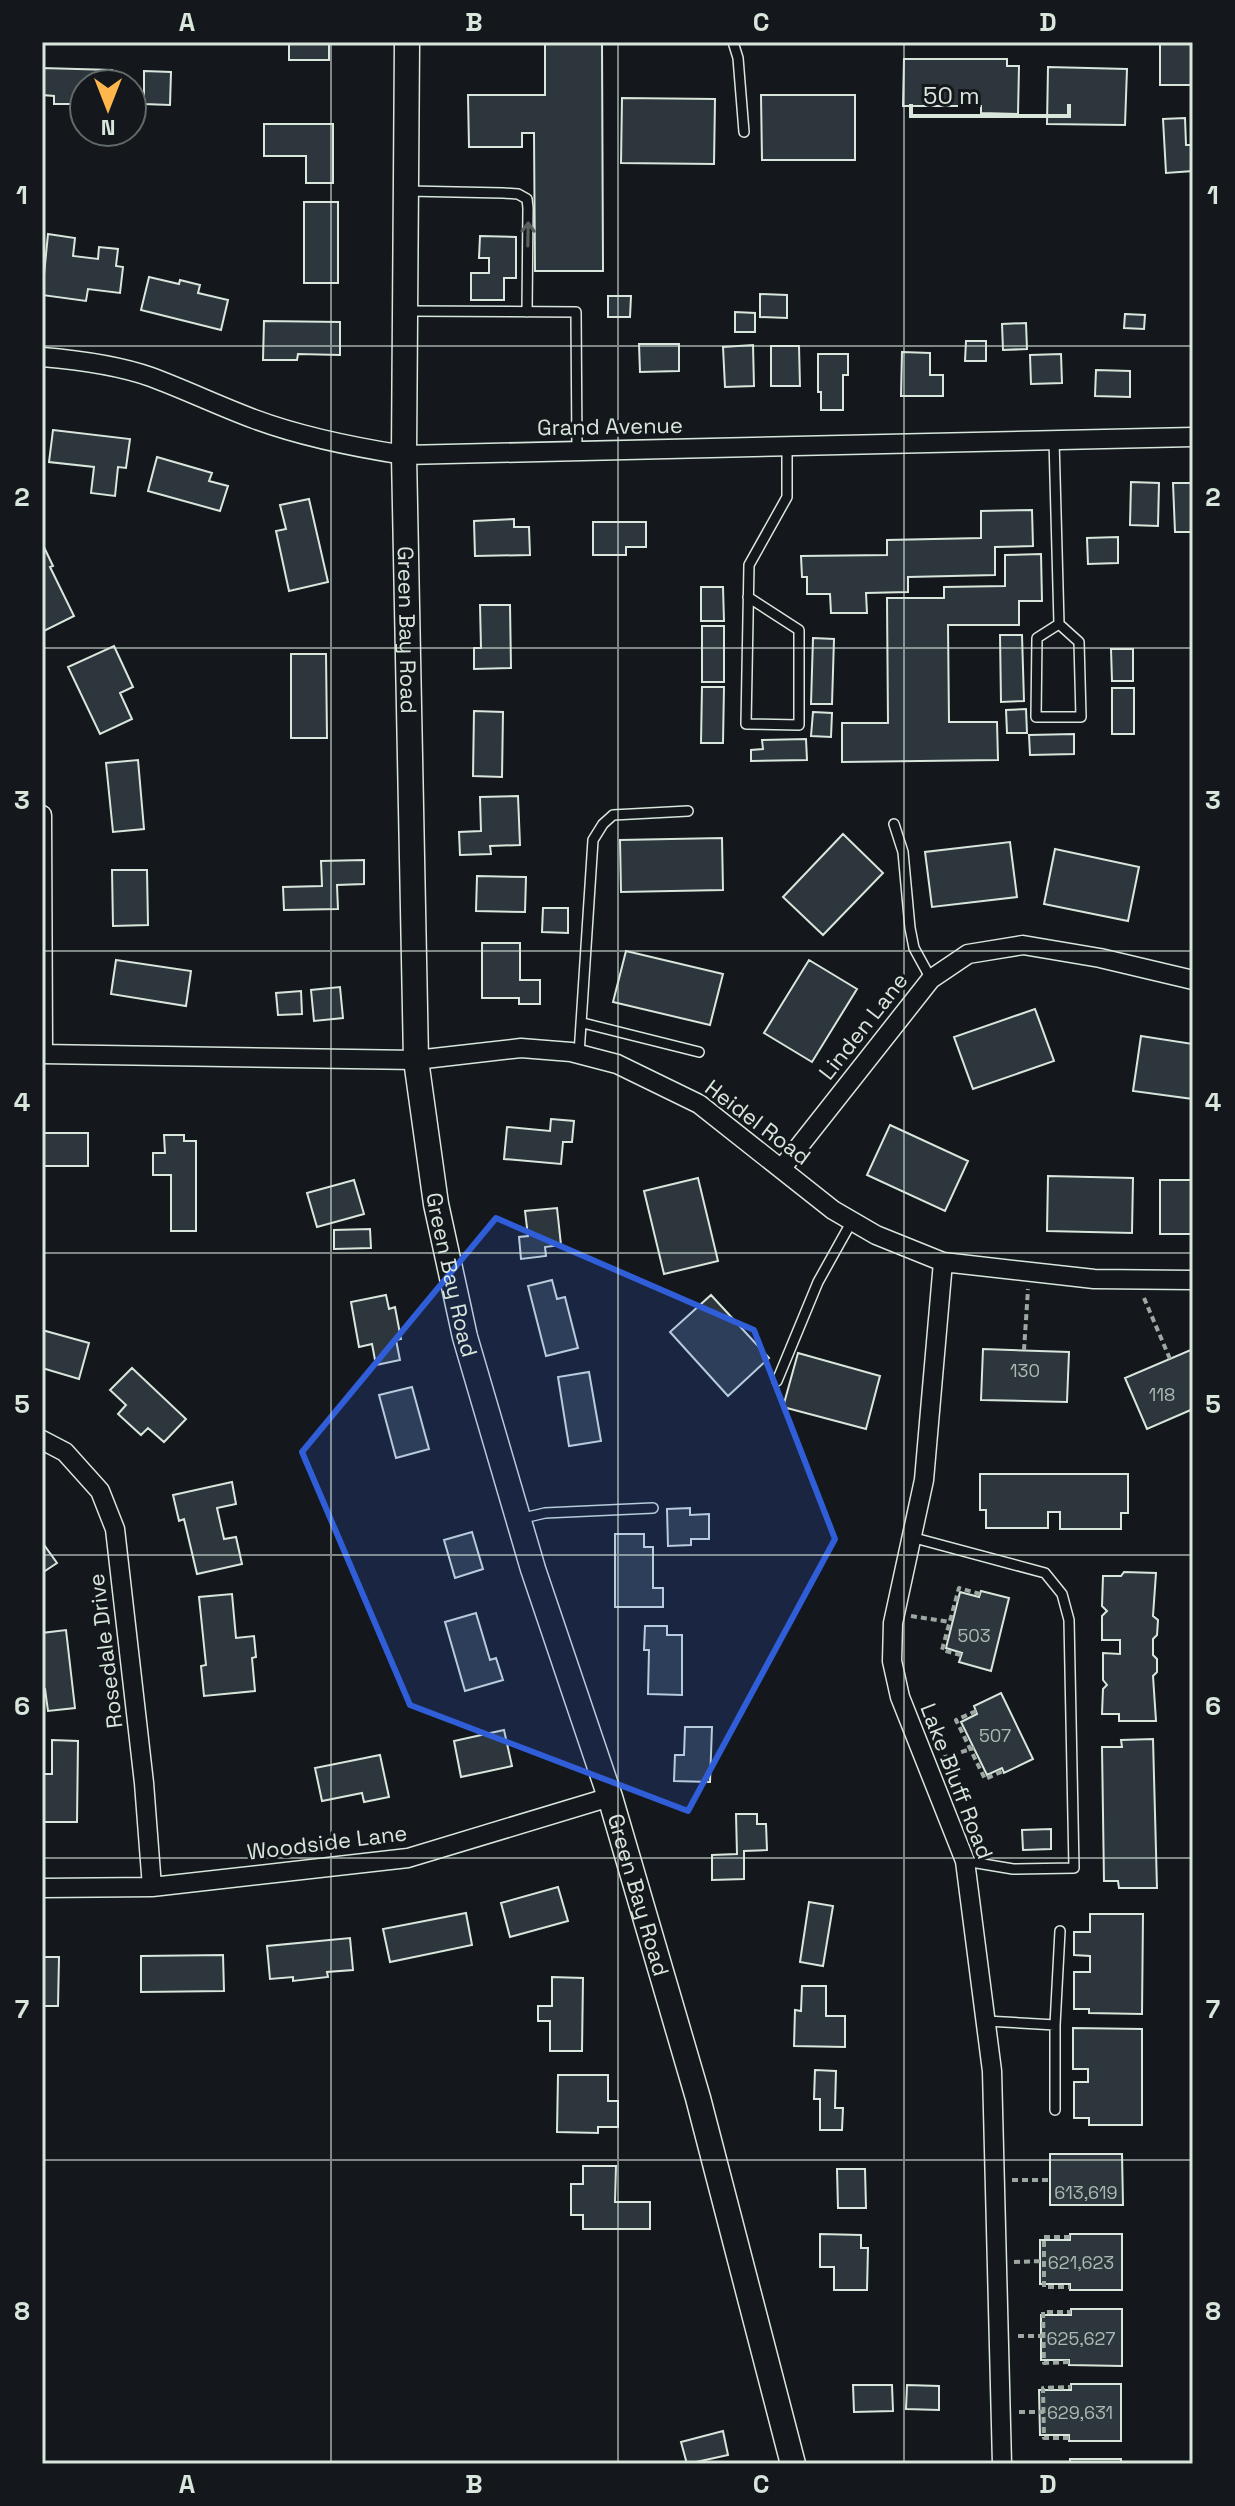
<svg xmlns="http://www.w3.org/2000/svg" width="1235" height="2506" viewBox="0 0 1235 2506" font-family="'Space Grotesk',sans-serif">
<rect width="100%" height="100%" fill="#14181c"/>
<path fill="#2c363c" stroke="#d8e6dc" stroke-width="2" d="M289,42H329V60H289Z
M545,42H602L603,271H535L534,133H522V147H469L468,95H545Z
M1160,42H1193V85H1160Z
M904,59H1007V66H1019L1018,114L981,113V106H903Z
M1048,67L1127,69L1125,125L1047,124Z
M42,68L112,70V84H84V104H54V96L42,95Z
M144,71L171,72L170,105L144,104Z
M761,95H855V160H762Z
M622,98L715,99L714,164L621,163Z
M1185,118L1186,145H1193V171L1166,173L1163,119Z
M264,124H333V183H306V156H264Z
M304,202H338V283H304Z
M48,234L75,238L73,256L98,259L99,247L118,249L116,266L123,267L120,293L88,289L86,301L42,295Z
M480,236L516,237V278H504V300H471V273H489V258H479Z
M149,277L179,284L180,280L200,285L198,293L228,300L221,330L141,310Z
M760,294L787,295V318L760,317Z
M608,296H631L630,317H608Z
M735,312L755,313V332H735Z
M1125,314L1145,315L1144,329L1124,328Z
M264,321L340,322V355L298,354L297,360H263Z
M1026,323L1027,349L1003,350L1002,324Z
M966,341H986V361H965Z
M639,344H679V371L640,372Z
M753,345L754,386L725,387L723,347Z
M771,346H799L800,386H771Z
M902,352L930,353V375H943V396H901Z
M818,354H848V375H843V410H821V392H818Z
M1061,354L1062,383L1031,384L1030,355Z
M1096,370L1130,371V397L1095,396Z
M53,430L130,439L126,468L118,467L115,496L91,493L94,467L49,462Z
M157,457L212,473L209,481L228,486L220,511L148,491Z
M1131,482L1159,483L1158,526L1130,525Z
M1173,483H1193V532H1175Z
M309,499L328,582L289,591L276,531L286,529L280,505Z
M1032,510L1033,546L995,547V575L908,577V592L866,593L867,613H831L830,594H807V577H802L801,556L887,555V540L981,538V511Z
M514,519V527H529L530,555L475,556L474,521Z
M593,522H646V547H626V555H593Z
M1118,537V563L1088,564L1087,538Z
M42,543L53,566L50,567L74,616L42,632Z
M1041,554L1042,601H1019V625H948L949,722H997L998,760L842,762V723H888L887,598H944V587L1005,586V555Z
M701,587H723L724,621H701Z
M480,605H510L511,668L474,669V648H481Z
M702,626H724V682H702Z
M1000,635H1022L1024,701L1001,702Z
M813,638L834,639L832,704H811Z
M114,646L133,687L120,693L132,719L100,734L68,667Z
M1111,649H1133V681H1112Z
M291,654H326L327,738H291Z
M702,687H724L723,743H701Z
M1112,688H1134V734H1112Z
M1026,709L1027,733H1007L1006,710Z
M474,711L503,712L502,777L473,776Z
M813,712L832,713L831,737L811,736Z
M1074,734V754L1030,755L1029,735Z
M806,739L807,760L751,761V750L763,749L762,740Z
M138,760L144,829L113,832L106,763Z
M518,796L520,845L490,846L491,854L460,855L459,832L481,831L480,797Z
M843,834L883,873L823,935L783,897Z
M722,838L723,890L621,892L620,840Z
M1010,842L1017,897L932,907L925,852Z
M1055,849L1139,867L1128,921L1044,904Z
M364,860V884L337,885L338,909L284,910L283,887L322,886L321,861Z
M112,870H147L148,925L113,926Z
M477,876L526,877L525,912L476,911Z
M543,908H568V933L542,932Z
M482,943H520V980H540V1004H519V998H482Z
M626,951L723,974L710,1025L613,1002Z
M116,960L191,971L186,1006L111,994Z
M809,960L857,989L812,1062L764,1033Z
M340,987L343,1018L314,1021L311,990Z
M301,991L302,1014L278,1015L276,993Z
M1035,1009L1054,1061L973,1089L954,1037Z
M1141,1036L1193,1044V1099L1133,1091Z
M551,1119L574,1121L572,1142H563L561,1164L504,1159L507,1127L550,1131Z
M890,1125L968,1161L945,1211L867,1175Z
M42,1133H88V1166H42Z
M164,1135H184V1141H196V1231H171V1175H153V1153H165Z
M1048,1176L1133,1178L1132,1233L1047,1231Z
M698,1178L718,1261L664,1274L644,1191Z
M354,1180L364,1214L317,1227L307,1193Z
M1160,1180H1193V1234H1160Z
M557,1208L561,1245L545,1247L546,1256L521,1259L519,1237L528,1236L525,1211Z
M370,1229L371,1248L334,1249V1230Z
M552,1280L557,1299L565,1297L578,1348L546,1356L528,1286Z
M386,1295L389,1309L395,1307L401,1339L396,1340L400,1360L376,1365L372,1344L359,1347L351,1302Z
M711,1295L769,1358L728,1396L670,1332Z
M42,1330L89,1343L79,1379L42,1368Z
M983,1349L1069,1352L1067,1402L981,1400Z
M1193,1349V1409L1147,1429L1125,1378Z
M798,1353L880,1376L866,1429L783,1407Z
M132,1368L186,1419L164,1442L148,1428L141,1435L118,1414L126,1405L110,1390Z
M589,1372L601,1441L569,1446L558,1377Z
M412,1387L429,1449L396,1458L379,1395Z
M980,1474H1128V1513H1121V1529H1060V1512H1048V1528H986V1510H980Z
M232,1482L236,1504L217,1508L224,1539L236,1537L242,1564L197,1574L184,1519L179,1521L173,1495Z
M690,1508V1515L709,1514V1539H691V1545L668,1546L667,1509Z
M472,1532L483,1569L455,1578L444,1540Z
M615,1534H644V1547H653V1588H663V1607H615Z
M42,1542L57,1563L42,1573Z
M1124,1572L1156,1573L1153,1616L1158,1620L1157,1635L1153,1639V1655L1157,1659V1672L1153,1676L1156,1721H1119V1714H1102L1103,1689L1107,1685L1103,1680V1653L1120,1654V1640H1102V1616L1107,1611L1102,1606L1103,1576H1121Z
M981,1591L1009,1598L991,1671L959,1662L962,1653L946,1648L960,1592L979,1597Z
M232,1594L236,1638L254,1636L256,1657L252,1658L255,1691L204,1696L201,1666L206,1665L199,1597Z
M476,1613L490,1660L496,1658L503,1680L465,1691L445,1622Z
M645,1626H667V1635H682V1695L648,1694L649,1650H644Z
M66,1630L75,1708L48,1711L45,1689H42V1633Z
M1001,1693L1033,1759L1004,1773L1002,1768L987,1775L961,1722L977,1714L974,1706Z
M685,1727H712L710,1782L674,1781L675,1755H684Z
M504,1730L512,1766L461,1777L454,1741Z
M1153,1739L1157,1888H1119L1118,1881H1104L1102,1747H1122L1121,1740Z
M52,1740L78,1741L77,1822H43L42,1774H52Z
M380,1755L389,1797L364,1802L362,1793L322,1801L315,1768Z
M736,1814H757V1824H766L767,1850L744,1851V1879L712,1880V1855L737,1854Z
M1051,1829V1849L1023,1850L1022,1830Z
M558,1887L568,1921L510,1937L501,1903Z
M809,1902L833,1906L823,1966L800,1962Z
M466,1913L472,1945L390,1962L383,1929Z
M1090,1914H1143L1142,2014L1089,2013V2009H1074V1972H1090V1956L1074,1955V1932H1090Z
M350,1938L353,1970L327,1972L328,1977L293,1981V1977L270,1979L267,1946Z
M223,1955L224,1991L141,1992V1956Z
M42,1957H59L58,2006H42Z
M552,1977L583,1978L582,2051H550V2021H538V2006H552Z
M802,1986H826V2016H845V2047L794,2046L795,2010L801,2011Z
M1073,2028L1142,2029V2125H1089V2118H1074V2082H1088V2069H1073Z
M815,2070L836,2071L835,2108H843L842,2130H820V2099H814Z
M558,2075H608V2101H618V2127H598V2133L557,2132Z
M1050,2154H1122L1123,2205H1050Z
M583,2166H616L615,2202H650V2229H583V2215H571V2184H583Z
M837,2169H865L866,2208H838Z
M820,2234L861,2235V2248H868L867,2290H834V2267H820Z
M1070,2234H1122V2290H1070V2284H1040V2240H1070Z
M1071,2309H1122V2366L1069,2365V2360H1041V2315H1071Z
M1071,2384H1121V2441H1069V2435H1040L1039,2390H1071Z
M853,2385H892L893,2411L854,2412Z
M907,2385L939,2386V2410L906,2409Z
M723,2431L728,2455L687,2464L681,2442Z
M1070,2459H1121V2464H1070Z"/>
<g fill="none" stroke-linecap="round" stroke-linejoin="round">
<g stroke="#d8e6dc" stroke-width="12">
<path id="service" d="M733,42L738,58L744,132
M408,191L503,193L518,194L527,199L528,208L527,312
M406,311L576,312L577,451
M1054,440L1059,624L1079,642L1081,717H1036L1037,638L1059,624
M748,597L799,630V725L746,724L749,565L787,497V446
M894,824L903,852L910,928L914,948L931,979
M583,1023L699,1052
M579,1054L593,840L603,824L613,815L688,811
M777,1381L818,1282L852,1221
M519,1519L545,1513L653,1508
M911,1537L1045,1573L1062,1594L1069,1620L1074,1868L1013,1869L965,1861
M986,2021L1055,2025V2110
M1055,2025L1060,1931"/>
</g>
<g stroke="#d8e6dc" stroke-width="21">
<path id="minor" d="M42,357C78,360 117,365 151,377C186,390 219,406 254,419C302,437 353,447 404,455L1193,437
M42,815L43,1054
M42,1054L416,1060L521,1048L571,1052L617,1064L699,1104L833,1210L876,1235L943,1262L1094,1279L1193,1280
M782,1168L931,979L968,954L1023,945L1100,958L1193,980
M943,1262L924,1480L893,1623L892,1661L900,1697L965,1861L992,2071L1002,2464
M42,1440L65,1452L100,1491L115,1529L144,1783L152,1887
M42,1888L152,1887L408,1858L610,1797"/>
</g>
<g stroke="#d8e6dc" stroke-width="27">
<g id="tertiary">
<path id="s1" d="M407,42L404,455L416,1060L436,1204L465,1337L533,1569L610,1797L698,2098L793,2464"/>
</g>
</g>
<path stroke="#9da8a2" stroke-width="4" stroke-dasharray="6 4" stroke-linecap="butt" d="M1144,1298L1170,1359
M1024,1350L1028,1289
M911,1616L950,1622
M961,1655L942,1650L959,1588L980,1594
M976,1711L956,1720L985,1779L1003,1771
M942,1758L974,1748
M1012,2180H1050
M1070,2237H1044V2287H1070
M1014,2262L1044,2261
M1018,2336H1044
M1069,2362L1044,2363L1043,2312H1071
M1019,2412H1044
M1069,2438H1044L1043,2388L1071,2387
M1042,2464L1070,2463"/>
<use href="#service" stroke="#14181c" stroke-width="9"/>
<use href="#minor" stroke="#14181c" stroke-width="18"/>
<use href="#tertiary" stroke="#14181c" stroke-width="24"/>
</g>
<defs><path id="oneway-shaft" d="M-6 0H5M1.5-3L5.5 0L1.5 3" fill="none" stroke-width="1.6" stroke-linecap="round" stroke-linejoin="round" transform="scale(2)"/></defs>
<use stroke="#59605f" href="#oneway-shaft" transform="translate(528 234) rotate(-89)"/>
<path fill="#305dd8" fill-opacity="0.2" stroke="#305dd8" stroke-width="6" stroke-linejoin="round" d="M496,1218L754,1330L835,1539L688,1811L410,1705L302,1452Z"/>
<path fill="none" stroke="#d8e6dc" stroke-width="2" stroke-opacity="0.55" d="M331,42V2464M618,42V2464M904,42V2464M42,346H1193M42,648H1193M42,951H1193M42,1253H1193M42,1555H1193M42,1858H1193M42,2160H1193"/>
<g text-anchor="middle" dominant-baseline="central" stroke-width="6" stroke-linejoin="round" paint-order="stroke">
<g font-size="18" fill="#adbab4">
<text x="1025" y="1370">130</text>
<text x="1162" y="1394">118</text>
<text x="974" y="1635">503</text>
<text x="995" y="1735">507</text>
<text x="1086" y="2192">613,619</text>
<text x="1081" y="2262">621,623</text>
<text x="1081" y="2338">625,627</text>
<text x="1080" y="2412">629,631</text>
</g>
<g font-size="22" fill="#d8e6dc" stroke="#14181c">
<text transform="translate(610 426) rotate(-1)">Grand Avenue</text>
<text stroke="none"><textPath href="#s1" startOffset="588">Green Bay Road</textPath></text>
<text transform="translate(863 1026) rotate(-52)">Linden Lane</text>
<text transform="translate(758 1122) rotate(37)">Heidel Road</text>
<text stroke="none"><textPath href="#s1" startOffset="1236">Green Bay Road</textPath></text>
<text transform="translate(105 1651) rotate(-97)">Rosedale Drive</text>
<text transform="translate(957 1781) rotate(69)">Lake Bluff Road</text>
<text transform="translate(327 1842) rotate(-7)">Woodside Lane</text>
<text stroke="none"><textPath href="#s1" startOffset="1884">Green Bay Road</textPath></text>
</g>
</g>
<rect width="1235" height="2506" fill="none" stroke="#14181c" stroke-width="88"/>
<g transform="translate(108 108) rotate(180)"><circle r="38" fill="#14181c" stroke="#626a69" stroke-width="2"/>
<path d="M0-6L14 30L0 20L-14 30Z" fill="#ffb74d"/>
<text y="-12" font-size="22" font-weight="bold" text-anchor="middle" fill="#d8e6dc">N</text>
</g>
<path d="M911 104v12h158v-12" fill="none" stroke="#d8e6dc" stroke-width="4"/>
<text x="923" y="104" font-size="24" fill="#d8e6dc" stroke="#14181c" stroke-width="6" paint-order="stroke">50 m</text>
<rect x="44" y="44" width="1147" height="2418" fill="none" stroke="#d8e6dc" stroke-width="3"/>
<g font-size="26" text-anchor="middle" font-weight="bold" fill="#d8e6dc">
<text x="187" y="31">A</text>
<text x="474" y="31">B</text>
<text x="761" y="31">C</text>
<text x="1048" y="31">D</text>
<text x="22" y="204">1</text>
<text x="1213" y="204">1</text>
<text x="22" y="506">2</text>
<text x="1213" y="506">2</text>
<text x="22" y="809">3</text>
<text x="1213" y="809">3</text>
<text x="22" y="1111">4</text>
<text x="1213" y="1111">4</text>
<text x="22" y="1413">5</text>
<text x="1213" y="1413">5</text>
<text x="22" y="1715">6</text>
<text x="1213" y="1715">6</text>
<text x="22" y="2018">7</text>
<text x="1213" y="2018">7</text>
<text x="22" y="2320">8</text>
<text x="1213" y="2320">8</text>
<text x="187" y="2493">A</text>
<text x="474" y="2493">B</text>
<text x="761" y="2493">C</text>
<text x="1048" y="2493">D</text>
</g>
</svg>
